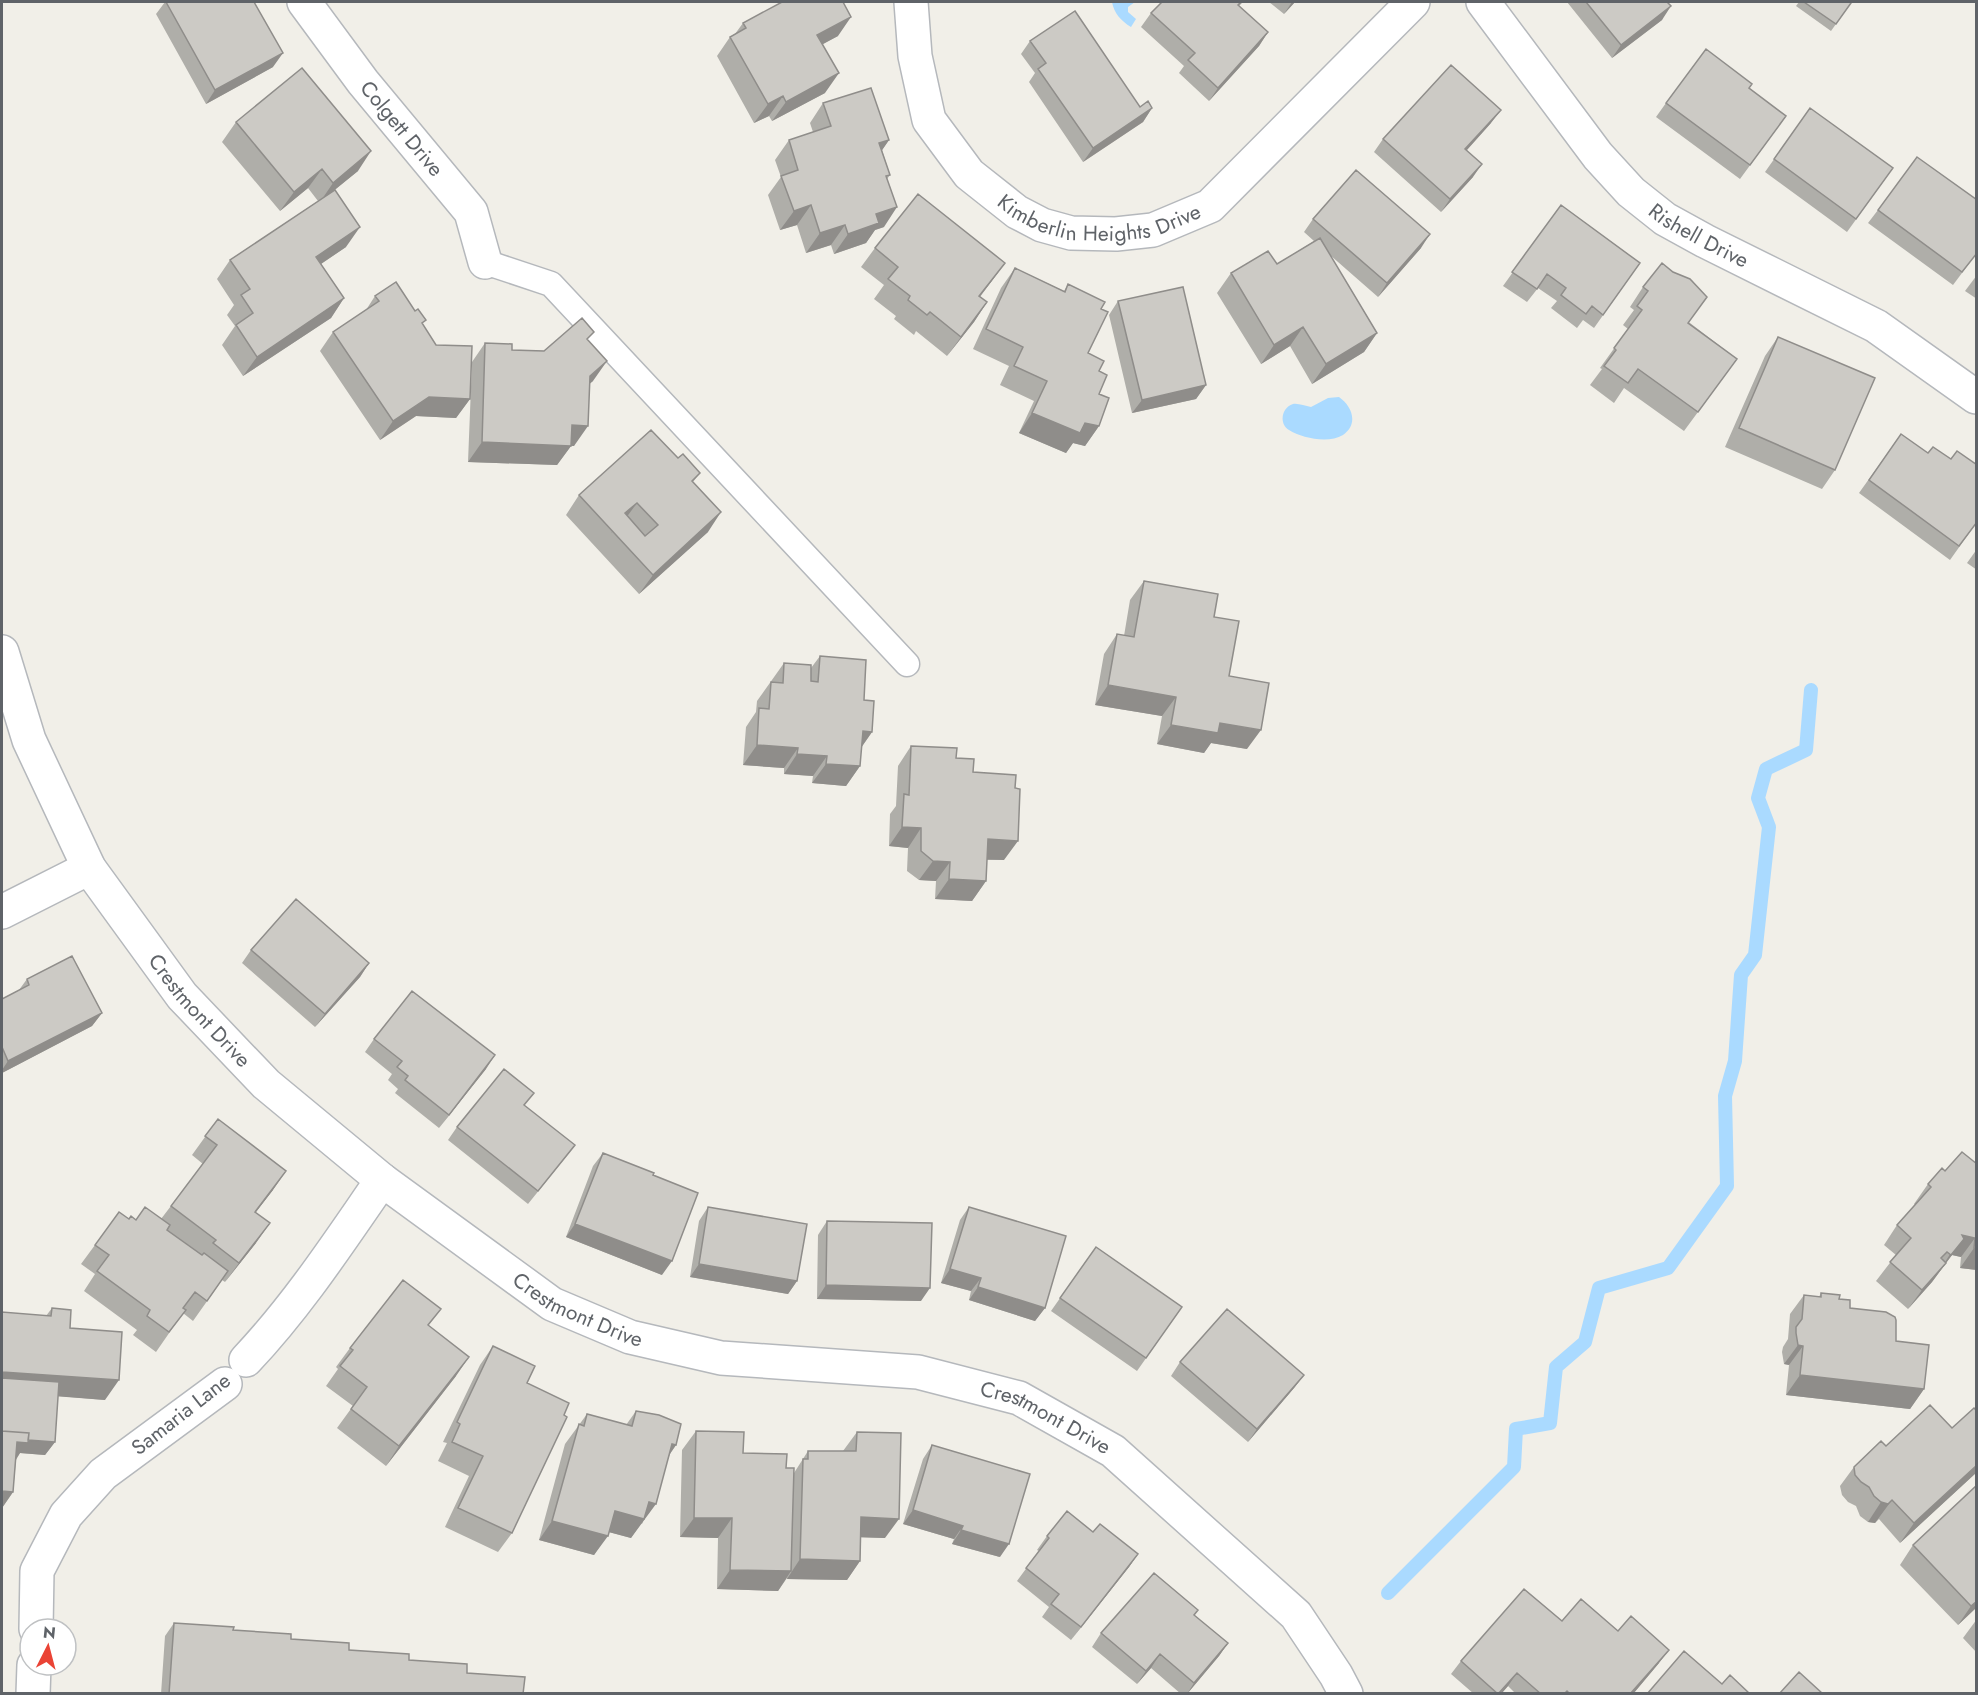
<svg xmlns="http://www.w3.org/2000/svg" width="1978" height="1695" viewBox="0 0 1978 1695" font-family="Jost,sans-serif">
<rect width="100%" height="100%" fill="#f1efe8"/>
<path fill="#aadaff" d="M1112,2H1135L1128,7V12L1136,19L1131,27C1121,21 1114,13 1112,2Z
M1339,397C1352,406 1359,424 1343,435C1328,444 1302,438 1289,430C1279,424 1281,408 1293,404C1298,403 1305,406 1311,407L1328,398Z"/>
<g fill="none" stroke-linecap="round" stroke-linejoin="round">
<path stroke="#aadaff" stroke-width="14" d="M1388,1593L1514,1467L1516,1429L1550,1423L1556,1367L1585,1342L1599,1288L1668,1268L1727,1186L1725,1096L1735,1061L1741,975L1755,955L1769,827L1758,798L1766,769L1806,750L1811,690"/>
<g stroke="#b5b8bc" stroke-width="27">
<path id="lane" d="M485,262L551,284L907,664"/>
</g>
<g stroke="#b5b8bc" stroke-width="36">
<g id="street">
<path id="s1" d="M304,2L363,82L471,212L485,262"/>
<path id="s2" d="M911,2L915,56L929,120L969,174L1017,212L1042,225L1071,233L1116,234L1153,230L1210,206L1413,2"/>
<path id="s3" d="M1483,2L1598,156L1631,192L1665,219L1705,241L1876,326L1976,397"/>
<path id="s4" d="M2,652L29,740L89,868L182,996L266,1084L382,1180L552,1304L630,1337L721,1358L918,1372L1019,1398L1113,1451L1296,1615L1336,1675L1346,1694"/>
<path d="M2,912L89,868"/>
<path d="M246,1360C298,1305 339,1242 382,1180"/>
<path d="M36,1629L37,1571L66,1515L103,1474L225,1384"/>
<path d="M33,1694L34,1665"/>
</g>
</g>
<use href="#lane" stroke="#fff" stroke-width="24"/>
<use href="#street" stroke="#fff" stroke-width="33"/>
</g>
<path fill="#afaea9" d="M165,2H254L273,67L206,104L156,14Z
M1162,2H1243L1239,6L1268,32L1259,46L1209,101L1179,73L1184,66L1141,27L1151,13Z
M1269,2H1295L1284,14Z
M1567,2H1667L1662,20L1612,58Z
M1799,2H1849L1851,3L1831,31L1796,6Z
M743,23L838,36L822,44L825,93L772,121L769,116L754,123L717,56L730,37L735,34Z
M1030,41L1140,107L1152,108L1143,122L1083,162L1029,82L1035,73L1021,54Z
M1749,88L1786,116L1740,179L1656,117L1666,103Z
M823,103L889,140L882,150L890,175L887,179L884,227L875,230L866,243L834,254L831,245L806,253L797,225L780,230L768,195L781,177L775,160L789,140L813,132L810,123Z
M1810,108L1893,168L1847,232L1765,172Z
M236,122L358,171L334,190L346,247L321,264L344,298L331,318L243,376L222,345L235,326L227,315L234,305L217,279L230,260L318,201L308,188L280,211L222,142Z
M1491,123L1467,150L1473,177L1441,212L1374,152L1383,139Z
M1977,200V253L1953,285L1868,223L1878,210Z
M1561,205L1640,263L1594,328L1583,320L1577,328L1551,308L1557,301L1538,288L1527,302L1503,286Z
M1313,219L1421,248L1378,297L1330,255L1377,333L1364,352L1312,384L1290,346L1261,364L1217,293L1231,273L1277,264L1314,241L1304,232Z
M875,248L1005,263L980,297L987,302L974,322L947,356L916,331L914,335L894,319L896,316L874,299L884,285L861,267Z
M1015,268L1064,291L1068,284L1101,309L1088,353L1099,371V426L1085,446L1073,443L1066,453L1019,433L1034,401L1000,385L1009,366L973,349L1001,288Z
M1977,275V299L1965,291Z
M1643,287L1737,359L1684,431L1624,388L1614,403L1590,385L1602,369L1600,368L1628,329L1623,325L1634,310L1630,307Z
M375,296L423,325L470,399L456,418L416,416L380,440L320,351L333,332L366,310Z
M1118,301L1206,385L1196,399L1132,413L1109,315Z
M1778,337L1835,470L1822,489L1725,447L1765,356Z
M588,341L593,381L589,384L574,446H571L557,465L468,462L472,362L485,343L512,350L544,351Z
M1901,434L1977,522L1950,560L1859,493Z
M678,458L700,473L693,482L708,532L639,594L566,515L579,495Z
M1977,549V570L1967,563Z
M1144,581L1214,617L1247,749L1211,743L1204,753L1157,744L1162,716L1095,705L1104,654L1117,634L1124,636L1130,600Z
M820,656L864,700L872,732L861,748L860,766L846,786L812,783L813,776L784,774V768L743,765L746,727L756,712L757,701L784,663L811,668Z
M911,746L956,758L973,772L1004,860H987L986,881L972,901L935,899L936,881L919,880L907,871L908,848L889,846L890,814L896,806L898,766Z
M251,950L369,963L360,977L315,1027L242,963Z
M27,979L102,1013L92,1026L2,1073V999L19,990Z
M374,1039L486,1069L439,1128L395,1093L398,1089L388,1080L392,1074L365,1052Z
M525,1106L575,1145L565,1158L528,1204L448,1140L457,1127Z
M218,1119L273,1190L256,1212V1243L225,1282L222,1280L193,1321L183,1313L156,1352L133,1335L137,1330L84,1291L95,1274L81,1264L95,1245L129,1219H161L203,1164L192,1155Z
M603,1153L662,1275L566,1237L593,1166Z
M1977,1164V1270L1960,1268L1961,1257L1952,1255L1932,1282L1908,1309L1876,1281L1896,1255L1884,1245L1897,1225L1915,1205L1914,1204L1928,1184L1945,1171Z
M708,1207L797,1281L788,1294L690,1277L699,1221Z
M969,1207L1045,1308L1035,1321L969,1300L971,1291L941,1283L960,1220Z
M827,1221L921,1301L817,1299L818,1235Z
M1096,1247L1182,1307L1137,1371L1051,1311Z
M1821,1293L1839,1299L1850,1308L1896,1341L1924,1389L1910,1409L1786,1395L1789,1365L1784,1364L1782,1352L1783,1347L1788,1339L1790,1314L1804,1295L1819,1297Z
M52,1308L70,1328L105,1400L58,1396L55,1442L45,1455L20,1453L16,1460L13,1492L2,1508V1312L46,1316Z
M429,1326L456,1376L386,1466L337,1428L353,1406L326,1386L338,1369L336,1367L350,1348Z
M493,1346L527,1383L564,1415L512,1533L498,1552L445,1527L469,1476L438,1461L447,1443L443,1442L480,1365Z
M1180,1362L1304,1375L1294,1388L1248,1442L1171,1376Z
M636,1411L676,1445L670,1454L642,1524L641,1523L631,1538L609,1532L594,1555L539,1540L565,1444L587,1414L626,1425Z
M696,1431L743,1453L786,1468L794,1473L808,1451H843L857,1432L885,1538L861,1537L860,1561L847,1580L787,1579V1578L778,1591L717,1589L718,1538L680,1537L682,1450Z
M932,1445L1000,1557L952,1544L954,1539L903,1524L923,1459Z
M1886,1446L1977,1472L1900,1543L1879,1519L1875,1523L1868,1522L1860,1516L1856,1506L1848,1502L1842,1495L1840,1486L1854,1467Z
M1977,1485V1607L1958,1625L1900,1565L1913,1545Z
M1093,1532L1138,1554L1129,1567L1071,1640L1042,1617L1049,1607L1017,1581L1039,1551L1037,1550L1047,1536Z
M1194,1615L1228,1643L1219,1656L1187,1694H1181L1151,1668L1137,1684L1092,1647L1101,1633Z
M1977,1619V1653L1963,1638Z
M1562,1621L1618,1631L1659,1663L1633,1694H1516L1508,1686L1501,1694H1474L1451,1674L1461,1661Z
M174,1623L291,1639L409,1660L467,1673L523,1694H161L165,1636Z"/>
<path fill="#8f8d8a" d="M1292,2H1295L1284,14Z
M1671,6L1662,20L1612,58L1621,45Z
M851,17L838,36L803,55L817,35Z
M1268,32L1259,46L1209,101L1218,88Z
M283,53L273,67L206,104L215,90Z
M839,73L825,93L772,121L786,102Z
M783,96L769,116L754,123L768,104Z
M1152,108L1143,122L1083,162L1093,148Z
M1501,110L1491,123L1456,162L1465,149Z
M889,140L876,159L879,143Z
M371,151L358,171L320,202L333,183Z
M1482,164L1473,177L1441,212L1450,199Z
M322,169L308,188L280,211L294,192Z
M811,205L797,225L780,230L794,211Z
M897,207L884,227L875,230L866,243L834,254L848,234L876,214Z
M845,225L831,245L806,253L820,233Z
M360,227L346,247L303,276L316,257Z
M1430,234L1421,248L1378,297L1387,283Z
M1005,263L991,282L965,315L979,296Z
M344,298L331,318L243,376L257,357Z
M987,302L974,322L947,356L961,337Z
M1303,327L1290,346L1261,364L1274,345Z
M1377,333L1364,352L1312,384L1326,364Z
M607,361L593,381L576,395L590,376Z
M1206,385L1196,399L1132,413L1142,400Z
M429,397L470,399L456,418L416,416L380,440L393,421Z
M1032,413L1085,423L1099,426L1085,446L1073,443L1066,453L1019,433Z
M572,425L588,426L574,446L558,445Z
M482,442L571,446L557,465L468,462Z
M637,503L623,522L611,533L625,513Z
M721,512L708,532L639,594L653,575Z
M1108,685L1176,697L1162,716L1095,705Z
M1220,723L1261,730L1247,749L1211,743L1204,753L1157,744L1171,725Z
M863,731L872,732L858,752Z
M757,745L798,748L784,768L743,765Z
M797,754L827,756L813,776L784,774Z
M826,764L860,766L846,786L812,783Z
M902,827L921,828L908,848L889,846Z
M988,839L1018,841L1004,860L974,859Z
M933,861L950,862L936,881L919,880Z
M949,879L986,881L972,901L935,899Z
M369,963L360,977L315,1027L325,1014Z
M102,1013L92,1026L2,1073V1070L8,1061Z
M495,1055L486,1069L439,1128L449,1115Z
M286,1171L273,1190L241,1231L255,1212Z
M270,1223L256,1243L225,1282L239,1263Z
M575,1224L672,1261L662,1275L566,1237Z
M1962,1235L1975,1238L1961,1257L1952,1255L1932,1282L1908,1309L1922,1290L1942,1267Z
M1974,1248L1977,1249V1270L1960,1268Z
M699,1264L797,1281L788,1294L690,1277Z
M950,1269L981,1278L971,1291L941,1283Z
M826,1285L930,1288L921,1301L817,1299Z
M978,1287L1045,1308L1035,1321L969,1300Z
M1798,1345L1803,1346L1789,1365L1784,1364Z
M469,1357L456,1376L386,1466L399,1446Z
M2,1372L119,1380L105,1400L2,1392Z
M1304,1375L1294,1388L1248,1442L1257,1429Z
M1800,1375L1924,1389L1910,1409L1786,1395Z
M2,1437L55,1442L45,1455L20,1453L14,1462Z
M672,1444L676,1445L662,1465Z
M1977,1465V1472L1900,1543L1914,1523Z
M2,1491L13,1492L2,1508Z
M1892,1500L1875,1523L1868,1522L1881,1502Z
M649,1502L656,1504L631,1538L601,1530L615,1511Z
M913,1510L963,1526L954,1539L903,1524Z
M861,1517L899,1519L885,1538L848,1537Z
M694,1518H732L718,1538L680,1537Z
M552,1521L608,1536L594,1555L539,1540Z
M961,1530L1009,1544L1000,1557L952,1544Z
M1138,1554L1129,1567L1071,1640L1081,1627Z
M800,1559L860,1561L847,1580L787,1579Z
M730,1570L791,1571L778,1591L717,1589Z
M1977,1601V1607L1958,1625L1971,1606Z
M1228,1643L1219,1656L1187,1694L1194,1683Z
M1669,1650L1659,1663L1633,1694H1630Z
M1160,1654L1151,1668L1137,1684L1146,1671Z
M1517,1673L1508,1686L1501,1694H1499Z"/>
<path fill="#cccac5" stroke="#8f8d8a" stroke-width="1.5" fill-rule="evenodd" d="M166,2H254L283,53L215,90Z
M782,2H843L851,17L817,35L839,73L786,102L783,96L768,104L730,37L746,28L743,23Z
M1162,2H1241L1238,5L1268,32L1218,88L1188,60L1195,53L1151,13Z
M1586,2H1667L1671,6L1621,45Z
M1804,2H1849L1851,3L1836,24Z
M1075,11L1140,107L1148,101L1152,108L1093,148L1038,69L1046,63L1030,41Z
M1706,49L1752,84L1749,88L1786,116L1750,165L1666,103Z
M1451,65L1501,110L1465,149L1482,164L1450,199L1383,139Z
M302,68L371,151L333,183L322,169L294,192L236,122Z
M871,88L889,140L879,143L890,175L886,176L897,207L876,214L879,223L848,234L845,225L820,233L811,205L794,211L781,176L798,170L789,140L831,126L823,103Z
M1810,108L1893,168L1856,219L1774,159Z
M1917,157L1977,200V253L1962,272L1878,210Z
M1356,170L1430,234L1387,283L1313,219Z
M335,190L360,227L316,257L344,298L257,357L236,325L253,313L241,295L250,289L230,260Z
M918,194L1005,263L979,296L987,302L961,337L930,312L927,315L908,300L910,296L888,279L898,267L875,248Z
M1561,205L1640,263L1603,315L1592,306L1586,314L1561,295L1566,288L1547,274L1537,289L1512,272Z
M1320,238L1377,333L1326,364L1303,327L1274,345L1231,273L1268,251L1277,264Z
M1662,263L1673,272L1690,279L1707,297L1688,323L1737,359L1698,412L1638,369L1628,383L1604,366L1616,350L1614,348L1642,310L1637,306L1648,291L1643,287Z
M1015,268L1065,292L1068,284L1105,302L1101,309L1108,312L1088,353L1104,361L1099,371L1107,375L1099,394L1109,398L1099,426L1085,423L1080,433L1032,413L1047,381L1014,366L1023,347L986,329Z
M396,282L415,311L418,309L426,320L422,323L436,345L472,346L470,399L429,397L393,421L333,332L379,301L375,296Z
M1183,287L1206,385L1142,400L1118,301Z
M582,318L594,332L587,339L607,361L590,376L588,426L572,425L571,446L482,442L485,343L512,344V350L544,351Z
M1778,337L1875,378L1835,470L1739,428Z
M651,430L678,458L683,454L700,473L692,481L721,512L653,575L579,495ZM637,503L658,525L645,536L625,513Z
M1901,434L1928,453L1933,447L1951,459L1957,451L1977,465V522L1959,546L1869,480Z
M1144,581L1218,594L1214,617L1239,621L1229,676L1269,683L1261,730L1220,723L1218,733L1171,725L1176,697L1108,685L1117,634L1134,637Z
M820,656L866,660L864,700L874,701L872,732L863,731L860,766L826,764L827,756L797,754L798,748L757,745L759,708L769,709L771,682L783,683L784,663L811,665V681L818,682Z
M911,746L957,748L956,758L974,759L973,772L1016,775L1015,788L1020,789L1018,841L988,839L986,881L949,879L950,862L933,861L921,851V828L902,827L904,794L909,795Z
M296,899L369,963L325,1014L251,950Z
M72,956L102,1013L8,1061L2,1047V999L29,985L27,979Z
M412,991L495,1055L449,1115L405,1080L408,1076L397,1067L402,1061L374,1039Z
M504,1069L534,1093L524,1105L575,1145L538,1191L457,1127Z
M218,1119L286,1171L255,1212L270,1223L239,1263L213,1243L216,1240L171,1206L217,1145L205,1136Z
M1962,1152L1977,1164V1249L1974,1248L1975,1238L1962,1235L1964,1239L1951,1255L1947,1252L1941,1258L1946,1263L1922,1290L1890,1262L1911,1238L1897,1225L1931,1187L1928,1184L1942,1168L1945,1171Z
M603,1153L654,1173L653,1175L698,1193L672,1261L575,1224Z
M145,1207L170,1225L167,1230L202,1255L204,1253L228,1271L207,1301L195,1292L183,1308L186,1310L169,1332L147,1316L150,1310L97,1271L109,1255L95,1245L119,1212L129,1219L131,1216L136,1220Z
M708,1207L807,1224L797,1281L699,1264Z
M969,1207L1066,1236L1045,1308L978,1287L981,1278L950,1269Z
M827,1221L932,1223L930,1288L826,1285Z
M1096,1247L1182,1307L1146,1358L1060,1298Z
M403,1280L441,1309L428,1325L469,1357L399,1446L351,1409L367,1387L340,1366L353,1350L350,1348Z
M1821,1293L1840,1295L1839,1299L1850,1300V1308L1886,1312L1895,1317L1896,1320V1341L1929,1345L1924,1389L1800,1375L1803,1346L1798,1345L1796,1333V1327L1802,1319L1804,1295L1821,1297Z
M52,1308L71,1310L70,1328L122,1332L119,1380L2,1372V1312L51,1316Z
M1227,1309L1304,1375L1257,1429L1180,1362Z
M493,1346L535,1366L527,1383L569,1403L564,1415L567,1417L512,1533L458,1508L483,1456L452,1442L460,1424L457,1422Z
M2,1378L59,1382L55,1442L28,1440L29,1433L2,1431Z
M1930,1405L1952,1428L1974,1408L1977,1411V1465L1914,1523L1892,1500L1888,1504L1881,1502L1874,1496L1869,1487L1861,1482L1855,1475L1854,1467L1881,1441L1886,1446Z
M636,1411L659,1415L681,1424L676,1445L672,1444L656,1504L649,1502L644,1519L615,1511L608,1536L552,1521L579,1424L584,1426L587,1414L632,1426Z
M2,1431L29,1433L28,1443L17,1442L13,1492L2,1491Z
M696,1431L744,1432L743,1453L787,1454L786,1468H794L791,1571L730,1570L732,1518H694Z
M857,1432L901,1433L899,1519L861,1517L860,1561L800,1559L803,1459H808V1451H856Z
M932,1445L1030,1474L1009,1544L961,1530L963,1526L913,1510Z
M1977,1485V1601L1971,1606L1913,1545Z
M1067,1511L1093,1532L1100,1524L1138,1554L1081,1627L1051,1604L1059,1594L1026,1568L1049,1538L1047,1536Z
M1154,1573L1198,1610L1194,1615L1228,1643L1194,1683L1160,1654L1146,1671L1101,1633Z
M1524,1589L1562,1621L1581,1599L1618,1631L1631,1616L1669,1650L1630,1694H1570L1567,1691L1564,1694H1541L1517,1673L1498,1694L1461,1661Z
M174,1623L234,1627L233,1630L291,1634V1639L349,1643V1650L409,1654V1660L467,1664V1673L525,1677L523,1694H169Z
M1684,1651L1722,1684L1730,1675L1750,1694H1647Z
M1799,1672L1823,1694H1779Z"/>
<g text-anchor="middle" dominant-baseline="central" stroke-width="4.5" stroke-linejoin="round" paint-order="stroke">
<g font-size="21" fill="#5f6368" stroke="#fff">
<text stroke="none"><textPath href="#s1" startOffset="160">Colgett Drive</textPath></text>
<text stroke="none"><textPath href="#s2" startOffset="333">Kimberlin Heights Drive</textPath></text>
<text stroke="none"><textPath href="#s3" startOffset="322">Rishell Drive</textPath></text>
<text stroke="none"><textPath href="#s4" startOffset="414">Crestmont Drive</textPath></text>
<text stroke="none"><textPath href="#s4" startOffset="900">Crestmont Drive</textPath></text>
<text transform="translate(181 1414) rotate(-38)">Samaria Lane</text>
<text stroke="none"><textPath href="#s4" startOffset="1386">Crestmont Drive</textPath></text>
</g>
</g>
<rect width="1978" height="1695" fill="none" stroke="#5f6368" stroke-width="6"/>
<g transform="translate(48 1647) rotate(6)"><circle r="28" fill="#ffffff" stroke="#bfc1c3" stroke-width="1.5"/>
<path d="M0-4.5L10 22L0 15L-10 22Z" fill="#ea4335"/>
<text y="-9" font-size="16" font-weight="bold" text-anchor="middle" fill="#5f6368">N</text>
</g>
</svg>
